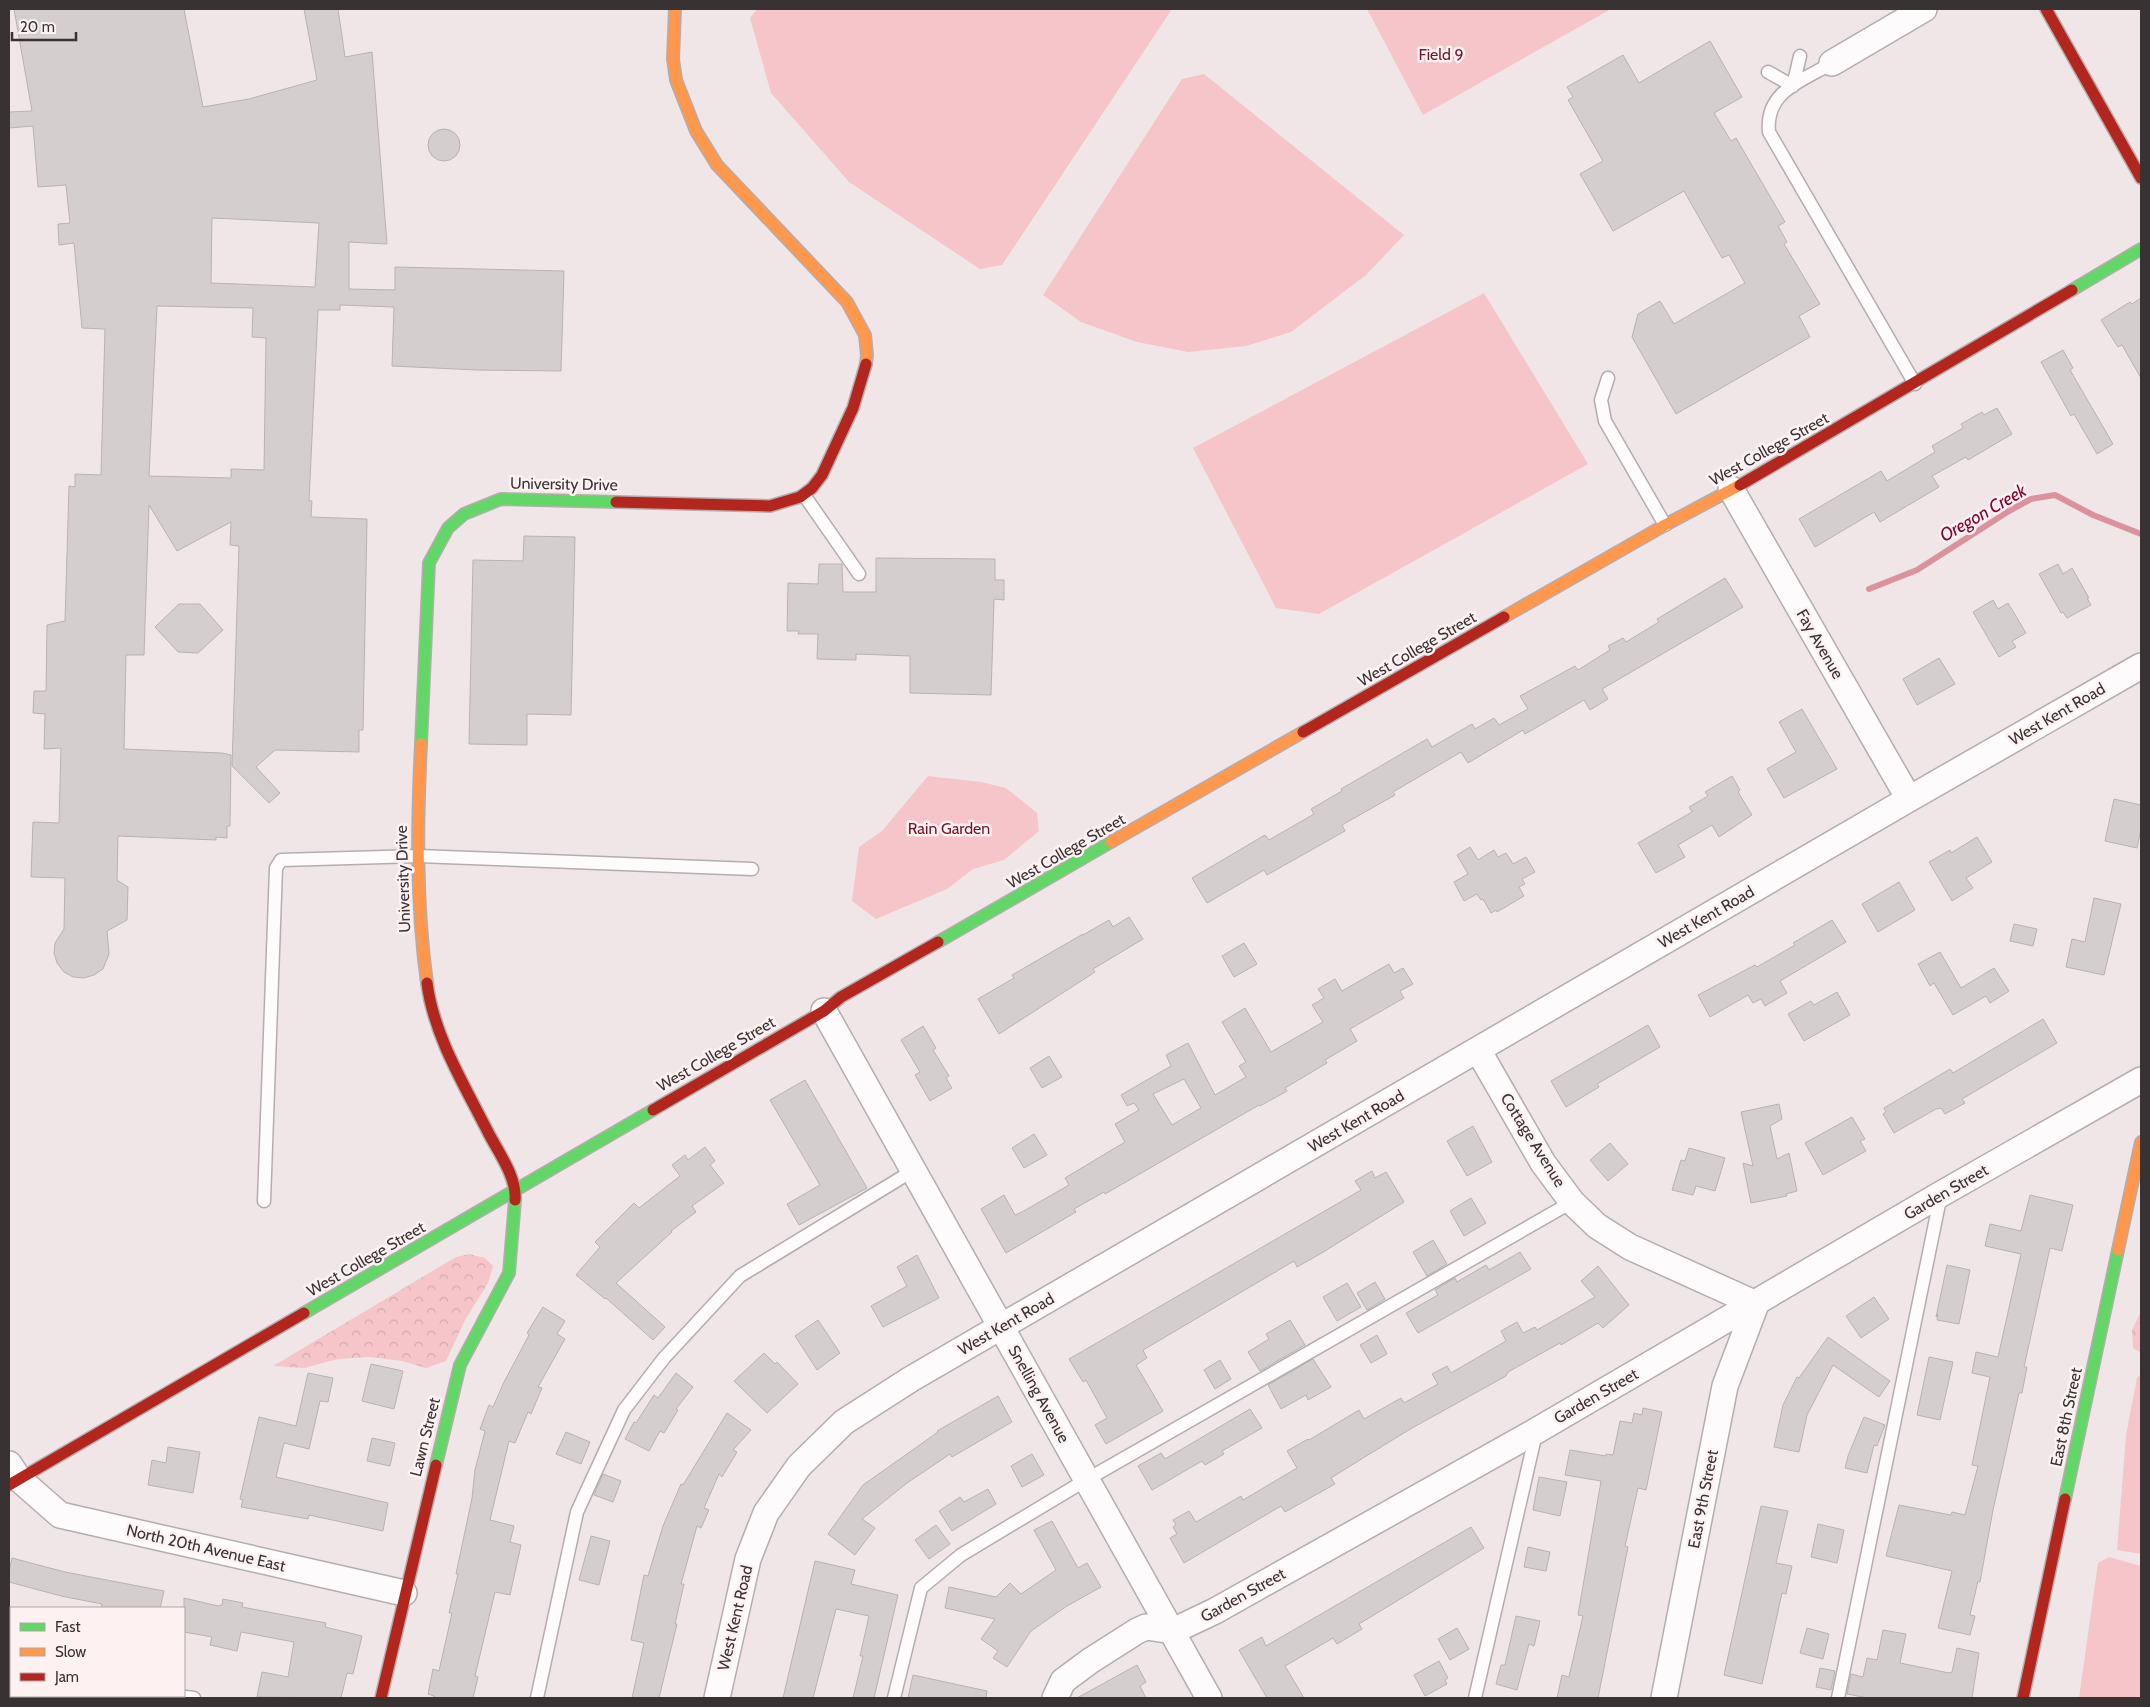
<svg xmlns="http://www.w3.org/2000/svg" width="2150" height="1707" viewBox="0 0 2150 1707" font-family="Cabin,sans-serif">
<defs>
<pattern id="forest-crowns" width="20" height="18" patternUnits="userSpaceOnUse" patternTransform="scale(1.25)"><rect width="20" height="18" fill="#f5c5ca"/><path d="M2 6a3 3 0 1 1 6 0M12 15a3 3 0 1 1 6 0" fill="none" stroke="#d3aaae"/></pattern>
</defs>
<rect width="100%" height="100%" fill="#f0e6e8"/>
<path fill="url(#forest-crowns)" d="M469,1254L485,1258L493,1266L488,1283L465,1320L446,1361L426,1368L402,1361L370,1357L338,1359L304,1368L273,1366L456,1257Z
M2141,1311V1353L2133,1348L2132,1330Z"/>
<path fill="#f5c5ca" d="M757,9H1172L1002,265L980,269L849,182L771,93L750,18Z
M1367,9H1611L1423,115Z
M1204,74L1404,235L1366,275L1291,332L1246,346L1188,352L1137,342L1081,322L1043,295L1182,79Z
M1484,293L1588,464L1319,614L1276,608L1193,448Z
M928,776L981,782L1006,788L1037,813L1039,831L1004,860L973,869L947,889L876,919L852,901L859,847L882,831Z
M2141,1374V1554L2117,1550L2126,1435L2137,1378Z
M2109,1557L2141,1566V1698H2079L2098,1563Z"/>
<g fill="none" stroke-linecap="round" stroke-linejoin="round">
<path stroke="#dc929d" stroke-width="6" d="M1869,589L1917,570L2009,511L2031,499L2055,495L2093,515L2141,534"/>
</g>
<path fill="#d5cecf" stroke="#b9b2b3" fill-rule="evenodd" d="M14,9H184L203,107L249,99L317,80L304,9H338L345,57L372,52L387,244L349,242V289L395,290V267L564,271L561,371L477,370L392,366L394,307L340,305V310H318L309,501H312L311,517L367,519L363,730H359V752L275,750L256,767L280,793L269,803L232,766L239,546L230,545L231,522L177,551L149,505L144,655H126L124,749L222,753L231,755L230,826H227V838L216,837V840L118,836L117,880L128,887L127,920L107,931L109,954L103,969L94,975L84,978L73,977L64,972L57,963L54,953L55,943L64,929L65,878L31,877L33,822L59,823L61,748L44,749L45,714L33,713L34,691H46L47,625L65,621L69,486L75,487V474L101,475L105,329L82,328L74,243L59,245L58,224L70,223L66,185L38,187L33,126L9,128V112L32,111ZM212,218L319,223L315,287L211,283ZM157,306L253,308L252,337L266,338L264,470L231,469V478L149,476Z
M1710,41L1742,97L1714,113L1731,141L1736,138L1785,222L1778,226L1787,242L1784,244L1820,304L1799,316L1810,337L1676,414L1632,337L1638,314L1660,301L1674,324L1745,283L1729,255L1722,258L1684,191L1613,231L1580,174L1603,161L1568,100L1573,97L1567,87L1623,55L1639,83Z
M428 145a16 16 0 1 1 32 0a16 16 0 1 1-32 0Z
M2141,298V378L2122,345L2118,347L2101,320L2130,302L2132,304Z
M2063,350L2073,368L2070,370L2113,444L2097,454L2074,414L2071,416L2041,362Z
M1997,408L2012,434L1968,460L1966,457L1932,476L1939,487L1880,522L1874,512L1815,547L1799,519L1881,471L1887,481L1935,452L1932,446L1963,428L1961,424L1982,412L1984,415Z
M524,536L575,537L571,715L527,714V745L469,744L473,560L523,561Z
M876,558L995,559V580H1004V600L994,599L991,695L910,693V656L856,654V660L817,659L818,634H798L799,631H787L788,583L818,584L819,564H842L843,592H876Z
M2058,564L2063,574L2072,568L2089,598H2087L2091,605L2067,618L2063,612L2061,613L2039,574Z
M1725,578L1743,607L1602,689L1608,699L1590,710L1584,700L1525,734L1523,730L1468,763L1461,752L1393,792L1395,795L1342,825L1345,831L1267,875L1264,870L1207,903L1192,878L1265,835L1269,840L1314,814L1311,809L1342,791L1341,789L1427,739L1432,747L1472,724L1475,729L1494,718L1499,725L1528,709L1520,696L1575,666L1578,670L1610,650L1608,646L1623,638L1626,642L1659,622L1657,619Z
M1993,600L1998,609L2008,603L2026,633L2012,641L2016,647L1999,657L1973,612Z
M179,604H200L223,630L198,653L178,652L155,627Z
M1939,658L1955,684L1917,705L1903,679Z
M1802,709L1837,769L1784,798L1767,769L1796,752L1779,722Z
M1732,776L1740,790L1738,792L1752,815L1719,837L1712,825L1678,845L1685,857L1656,873L1638,843L1692,812L1689,807L1708,796L1705,792Z
M2114,799L2141,805V829L2137,848L2105,841Z
M1977,837L1992,862L1966,878L1973,888L1952,901L1929,862L1950,850L1951,853Z
M1470,847L1478,860L1494,850L1498,857L1506,853L1513,864L1526,857L1535,872L1522,879L1525,884L1519,887L1524,896L1497,912L1496,910L1491,913L1483,899L1481,900L1477,894L1464,901L1454,882L1468,874L1457,855Z
M1899,882L1915,910L1878,932L1862,904Z
M2094,898L2121,904L2104,975L2066,967L2072,939L2085,942Z
M1129,917L1143,939L1093,969L1095,972L999,1034L978,999L1014,978L1012,975L1083,934V935L1109,920L1113,927Z
M1832,920L1846,942L1780,981L1787,993L1765,1006L1761,999L1753,1003L1748,995L1710,1017L1698,995L1755,965L1757,967L1795,945L1793,943Z
M2014,924L2037,929L2033,946L2010,941Z
M1244,943L1257,964L1234,977L1222,956Z
M1940,952L1961,988L1994,968L2009,991L1990,1003L1986,996L1953,1015L1934,983L1930,986L1918,964Z
M1389,964L1394,973L1403,968L1413,984L1400,991L1404,998L1350,1029L1357,1041L1325,1060L1327,1063L1285,1088L1287,1091L1260,1106L1259,1105L1105,1194L1104,1192L1074,1209L1076,1212L1006,1253L981,1209L1004,1195L1015,1215L1022,1212L1069,1185L1065,1178L1125,1142L1115,1124L1139,1110L1134,1103L1127,1106L1121,1095L1171,1066L1166,1055L1188,1043L1215,1095L1246,1077L1239,1066L1246,1062L1222,1022L1245,1008L1271,1052L1323,1022L1312,1005L1324,998L1318,989L1335,979L1342,991ZM1184,1079L1201,1108L1172,1125L1153,1094Z
M1837,992L1850,1015L1804,1041L1788,1014L1811,1001L1814,1005Z
M2043,1019L2057,1043L1962,1099L1965,1103L1945,1114L1941,1108L1936,1109L1894,1133L1883,1114L1886,1112L1884,1108L1950,1069L1953,1073Z
M1648,1025L1660,1047L1597,1084L1599,1087L1566,1107L1551,1081Z
M923,1026L936,1048L933,1050L949,1076L946,1078L952,1088L930,1101L915,1075L920,1072L901,1040Z
M1049,1056L1062,1077L1042,1088L1030,1068Z
M805,1080L867,1188L799,1225L787,1204L820,1185L770,1100Z
M1779,1104L1782,1119L1770,1126L1777,1159L1789,1153L1797,1191L1786,1194L1787,1196L1751,1203L1743,1163L1753,1166L1741,1112Z
M1852,1117L1865,1139L1860,1141L1866,1151L1823,1175L1805,1143Z
M1473,1126L1492,1162L1467,1176L1447,1141Z
M1034,1134L1047,1155L1024,1168L1012,1148Z
M1610,1143L1628,1164L1608,1181L1590,1160Z
M705,1147L715,1161L710,1165L724,1183L692,1206L696,1212L671,1231L672,1232L616,1283L665,1327L653,1340L606,1298L605,1299L576,1275L600,1247L595,1242L634,1203L639,1208L680,1176L672,1165L685,1155L688,1160Z
M1689,1148L1725,1158L1715,1191L1696,1186L1693,1195L1672,1190L1681,1160L1685,1161Z
M1372,1171L1375,1178L1386,1172L1404,1202L1320,1254L1297,1267L1294,1261L1143,1350L1147,1358L1136,1365L1163,1411L1106,1444L1095,1425L1107,1418L1086,1380L1083,1382L1069,1359L1361,1190L1355,1181Z
M2030,1195L2073,1205L2062,1251L2050,1248L2024,1367H2027L2022,1393H2019L1993,1510L1980,1582L1978,1581L1970,1615L1975,1616L1970,1635L1938,1628L1952,1571L1886,1556L1899,1505L1951,1515L1952,1512L1965,1515L1978,1466L1972,1465L1990,1377L1972,1373L1976,1352L1998,1357L2021,1254L1985,1246L1990,1224L2021,1231Z
M1471,1198L1486,1223L1464,1236L1450,1211Z
M1433,1240L1447,1264L1427,1276L1413,1252Z
M1520,1252L1531,1269L1418,1333L1406,1313L1438,1295L1435,1290L1455,1278L1457,1282L1486,1265L1489,1270Z
M917,1255L939,1298L883,1327L871,1306L907,1286L897,1267Z
M1947,1265L1970,1270L1959,1324L1937,1320L1938,1314L1936,1317Z
M1598,1266L1629,1305L1603,1328L1598,1323L1561,1345L1560,1343L1508,1372L1506,1376L1412,1428L1363,1458L1331,1478L1335,1484L1285,1512L1281,1506L1184,1563L1170,1538L1177,1534L1173,1527L1176,1525L1173,1520L1189,1511L1196,1522L1241,1496L1243,1500L1297,1468L1287,1451L1308,1439L1309,1440L1359,1410L1364,1419L1401,1398L1404,1403L1438,1384L1432,1374L1447,1366L1451,1373L1506,1341L1501,1331L1517,1322L1523,1333L1535,1327L1537,1330L1595,1297L1581,1281Z
M1375,1282L1385,1299L1367,1310L1357,1293Z
M1347,1283L1361,1307L1337,1321L1323,1297Z
M1874,1297L1889,1319L1861,1338L1846,1316Z
M543,1307L565,1321L557,1334L565,1339L538,1387L542,1388L531,1414L528,1412L515,1443L509,1441L490,1520L514,1526L510,1542L521,1545L510,1595L495,1592L475,1676L478,1677L473,1698H434V1696L428,1694L433,1669L439,1671L452,1613H449L458,1574H456L472,1498L475,1470L485,1431L480,1429L489,1405L493,1407L504,1382L529,1335L527,1333Z
M818,1320L840,1353L817,1370L795,1336Z
M1290,1320L1305,1345L1260,1371L1248,1352L1269,1339L1266,1334Z
M1377,1335L1387,1354L1371,1363L1360,1345Z
M1828,1337L1890,1381L1879,1397L1833,1365L1807,1415L1799,1452L1774,1447L1783,1405L1797,1377L1799,1378Z
M764,1353L775,1364L777,1362L798,1384L767,1413L734,1381Z
M1929,1357L1953,1362L1940,1420L1917,1415Z
M1313,1359L1331,1387L1308,1400L1306,1395L1281,1409L1268,1385Z
M1220,1360L1231,1379L1215,1389L1204,1370Z
M371,1364L403,1371L394,1409L362,1401Z
M308,1373L333,1378L328,1402L320,1401L309,1449L284,1443L276,1477L388,1503L383,1531L309,1515L308,1519L241,1507L243,1500L240,1499L259,1417L296,1426Z
M676,1373L693,1387L676,1409L678,1410L664,1433L660,1431L649,1451L625,1439L634,1422L636,1423L654,1395L658,1398Z
M998,1396L1012,1422L952,1457L950,1454L907,1483L862,1519L875,1528L855,1555L828,1534L863,1485L938,1432L937,1431Z
M1643,1408L1662,1412L1646,1490L1638,1488L1625,1546L1628,1547L1598,1698H1557L1562,1675L1569,1677L1583,1616L1578,1615L1601,1481L1565,1475L1570,1450L1606,1456V1454L1613,1455L1620,1421L1632,1423L1634,1413L1642,1415Z
M1250,1409L1262,1428L1222,1451L1224,1454L1205,1465L1202,1461L1152,1490L1138,1466L1161,1453L1165,1459Z
M727,1413L751,1430L733,1450L737,1452L722,1477L719,1474L704,1508L709,1510L701,1528L697,1526L681,1584H684L675,1624H677L659,1698H632L644,1643L631,1640L644,1575L648,1576L663,1526L681,1484L683,1485Z
M1864,1417L1885,1425L1877,1446L1874,1445L1867,1473L1845,1468L1848,1456Z
M566,1432L590,1442L581,1464L556,1454Z
M372,1438L395,1443L390,1466L367,1461Z
M168,1447L200,1452L193,1493L148,1485L152,1460L166,1463Z
M1032,1454L1044,1475L1022,1487L1011,1466Z
M603,1474L621,1481L613,1502L594,1495Z
M1539,1477L1567,1482L1560,1516L1533,1510Z
M988,1489L996,1504L952,1531L939,1511L960,1497L964,1502Z
M1761,1506L1788,1511L1776,1563L1792,1566L1786,1594L1782,1593L1762,1684L1724,1675Z
M1052,1521L1078,1568L1087,1563L1101,1587L1067,1606L1031,1631L1007,1667L993,1658L998,1651L981,1639L995,1619L945,1608L949,1587L996,1597L1010,1583L1021,1594L1056,1570L1034,1530Z
M1818,1524L1844,1530L1837,1563L1811,1557Z
M936,1525L950,1544L929,1559L915,1540Z
M1471,1527L1484,1548L1359,1624L1362,1629L1337,1644L1333,1638L1285,1666L1304,1698H1267L1239,1650L1262,1637L1266,1646Z
M591,1536L610,1541L599,1585L579,1580Z
M1528,1547L1550,1552L1546,1571L1524,1567Z
M12,1558L65,1572L164,1591L160,1608H101L102,1604L61,1596L9,1582V1571Z
M815,1561L855,1570L851,1584L898,1595L874,1698H853L863,1656H860L869,1616L836,1609L813,1698H783Z
M184,1598L218,1606L222,1605L223,1599L243,1603L242,1607L326,1623L325,1627L362,1636L353,1674L347,1673L341,1698L257,1697L262,1672L288,1677L294,1642L241,1632L237,1651L210,1645L212,1637L184,1632Z
M1516,1616L1540,1621L1534,1646L1529,1644L1517,1690L1496,1684L1501,1665H1505Z
M1457,1628L1469,1649L1450,1660L1438,1639Z
M1807,1628L1829,1634L1823,1659L1800,1653Z
M1883,1630L1906,1634L1900,1663L1949,1673L1952,1672L1957,1648L1979,1653L1972,1698H1868L1847,1694L1851,1674L1863,1677L1867,1658L1877,1660Z
M1439,1661L1448,1678L1445,1680L1447,1684L1425,1696L1414,1675Z
M1137,1665L1146,1682L1140,1686L1146,1698H1077Z
M1820,1668L1835,1671L1831,1690L1816,1687Z
M913,1675L987,1691L986,1698H908Z"/>
<g fill="none" stroke-linecap="round" stroke-linejoin="round">
<g stroke="#b4adae" stroke-width="15">
<path id="lane" d="M1832,63C1802,81 1765,91 1769,132L1915,384
M1768,72L1793,86L1800,56
M1608,378L1601,400L1605,421L1665,525
M804,495L859,574
M264,1201L276,868L281,860L418,856L752,869
M9,1663L11,1664
M177,1696L194,1698
M537,1698L577,1512L624,1410L664,1358L740,1276L914,1170
M894,1698L921,1588L961,1555L1086,1480L1572,1202
M1475,1698L1536,1433
M1838,1698L1941,1194"/>
</g>
<g stroke="#b4adae" stroke-width="28">
<path id="street" d="M1832,63L1924,9
M1731,489L1909,799
M824,1011L1209,1698
M1478,1050L1543,1163L1572,1202L1597,1226L1630,1247L1756,1304L1725,1386L1664,1698
M9,1464L19,1479L60,1515L404,1593
M717,1698L748,1559L766,1513L799,1466L844,1422L911,1379L1909,799L2141,666
M1055,1698L1063,1681L1090,1661L1137,1631L1146,1627L1173,1631L1215,1611L1536,1431L1941,1194L2141,1080"/>
</g>
<g stroke="#b4adae" stroke-width="14">
<path id="fast" d="M2072,290L2141,249
M421,744L429,563L448,528L464,514L501,499L616,502
M938,942L1111,842
M304,1313L653,1110
M436,1465L460,1365L509,1273L515,1200
M2065,1499L2118,1250"/>
</g>
<g stroke="#b4adae" stroke-width="14">
<path id="slow" d="M675,9L673,59L676,80L696,131L717,165L847,302L865,335L867,355L866,364
M1504,617L1665,525L1740,485
M421,744C417,824 416,904 427,983
M1111,842L1303,732
M2118,1250L2141,1142"/>
</g>
<g stroke="#b4adae" stroke-width="14">
<path id="jam" d="M2046,9L2141,178
M1740,485L2072,290
M616,502L770,506L800,497L812,488L822,475L853,408L866,364
M1303,732L1504,617
M427,983C434,1037 465,1086 489,1134C499,1153 517,1178 515,1200
M653,1110L824,1011L841,997L938,942
M9,1485L304,1313
M381,1698L436,1465
M2023,1698L2065,1499"/>
</g>
<use href="#lane" stroke="#fdfbfc" stroke-width="12"/>
<use href="#street" stroke="#fdfbfc" stroke-width="25"/>
<use href="#fast" stroke="#63d668" stroke-width="11"/>
<use href="#slow" stroke="#ff974d" stroke-width="11"/>
<use href="#jam" stroke="#b3261e" stroke-width="11"/>
</g>
<g text-anchor="middle" dominant-baseline="central" stroke-width="5" stroke-linejoin="round" paint-order="stroke">
<g font-size="16" fill="#72152c" stroke="#fef1f2">
<text x="1441" y="54">Field 9</text>
<text x="949" y="828">Rain Garden</text>
</g>
<g font-size="16" fill="#383233" stroke="#fef1f2">
<text transform="translate(1769 449) rotate(-29)">West College Street</text>
<text transform="translate(564 484) rotate(1)">University Drive</text>
<text transform="translate(1820 644) rotate(60)">Fay Avenue</text>
<text transform="translate(1417 649) rotate(-30)">West College Street</text>
<text transform="translate(2057 714) rotate(-30)">West Kent Road</text>
<text transform="translate(1066 851) rotate(-30)">West College Street</text>
<text transform="translate(403 879) rotate(-92)">University Drive</text>
<text transform="translate(1706 917) rotate(-30)">West Kent Road</text>
<text transform="translate(716 1054) rotate(-30)">West College Street</text>
<text transform="translate(1356 1121) rotate(-30)">West Kent Road</text>
<text transform="translate(1533 1140) rotate(58)">Cottage Avenue</text>
<text transform="translate(1946 1192) rotate(-30)">Garden Street</text>
<text transform="translate(366 1259) rotate(-30)">West College Street</text>
<text transform="translate(1006 1324) rotate(-30)">West Kent Road</text>
<text transform="translate(1039 1394) rotate(61)">Snelling Avenue</text>
<text transform="translate(1596 1396) rotate(-30)">Garden Street</text>
<text transform="translate(2066 1417) rotate(-78)">East 8th Street</text>
<text transform="translate(425 1437) rotate(-76)">Lawn Street</text>
<text transform="translate(1703 1499) rotate(-79)">East 9th Street</text>
<text transform="translate(206 1548) rotate(13)">North 20th Avenue East</text>
<text transform="translate(1243 1595) rotate(-29)">Garden Street</text>
<text transform="translate(735 1618) rotate(-77)">West Kent Road</text>
</g>
<g font-size="18" font-style="italic" fill="#87022f" stroke="#fef1f2">
<text transform="translate(1983 513) rotate(-30)">Oregon Creek</text>
</g>
</g>
<rect width="2150" height="1707" fill="none" stroke="#383233" stroke-width="20"/>
<rect x="10" y="1607" width="175" height="90" fill="#fef1f2" stroke="#afa5a6"/>
<rect x="20" y="1623" width="25" height="8" fill="#63d668" stroke="#afa5a6"/>
<text x="55" y="1632" font-size="15" fill="#383233">Fast</text>
<rect x="20" y="1648" width="25" height="8" fill="#ff974d" stroke="#afa5a6"/>
<text x="55" y="1657" font-size="15" fill="#383233">Slow</text>
<rect x="20" y="1673" width="25" height="8" fill="#b3261e" stroke="#afa5a6"/>
<text x="55" y="1682" font-size="15" fill="#383233">Jam</text>
<path d="M12 32v8h64v-8" fill="none" stroke="#383233" stroke-width="2.5"/>
<text x="20" y="32" font-size="15" fill="#383233" stroke="#fef1f2" stroke-width="4" paint-order="stroke">20 m</text>
</svg>
